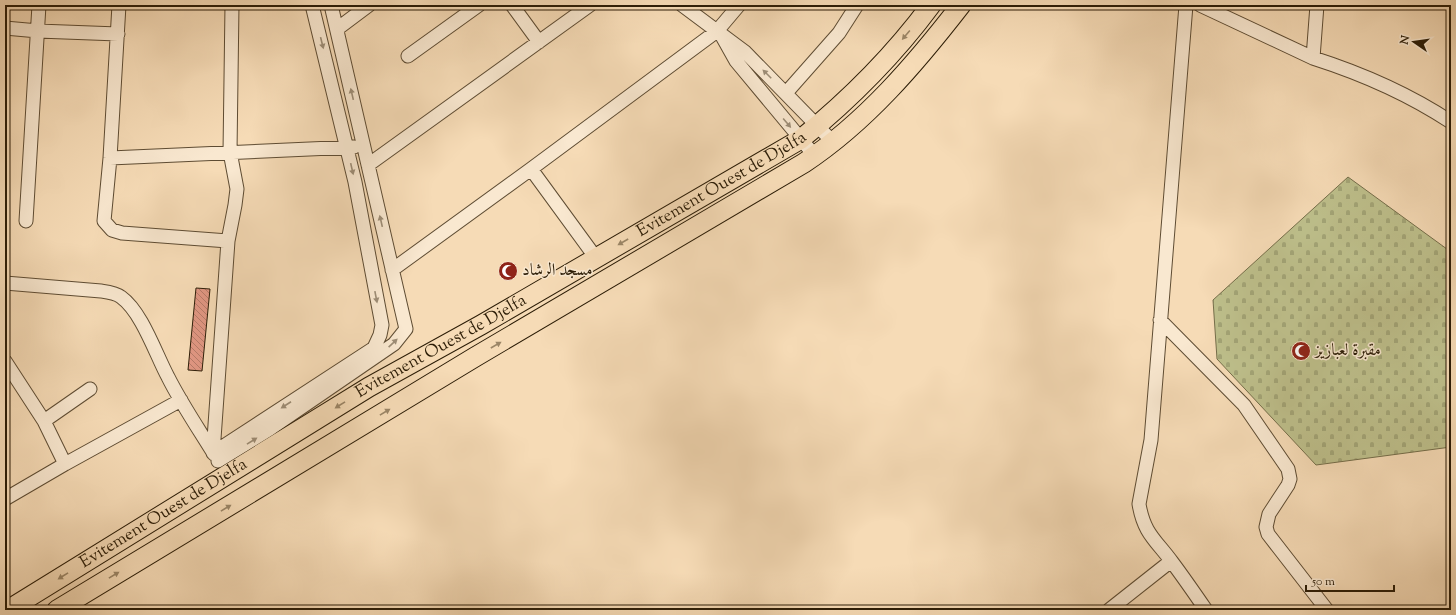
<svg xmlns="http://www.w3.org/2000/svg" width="1456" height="615" viewBox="0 0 1456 615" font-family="'Sorts Mill Goudy',Amiri,serif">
<defs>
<pattern id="cemetery-stones" width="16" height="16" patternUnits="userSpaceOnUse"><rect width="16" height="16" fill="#bec08c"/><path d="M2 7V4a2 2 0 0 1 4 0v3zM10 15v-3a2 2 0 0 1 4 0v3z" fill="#a3a577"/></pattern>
<pattern id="building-back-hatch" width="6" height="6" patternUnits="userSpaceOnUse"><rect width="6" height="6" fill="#e19783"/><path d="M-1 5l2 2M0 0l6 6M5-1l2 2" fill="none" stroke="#b77b69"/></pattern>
</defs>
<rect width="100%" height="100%" fill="#f6dbb6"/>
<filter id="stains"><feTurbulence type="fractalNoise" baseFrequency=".005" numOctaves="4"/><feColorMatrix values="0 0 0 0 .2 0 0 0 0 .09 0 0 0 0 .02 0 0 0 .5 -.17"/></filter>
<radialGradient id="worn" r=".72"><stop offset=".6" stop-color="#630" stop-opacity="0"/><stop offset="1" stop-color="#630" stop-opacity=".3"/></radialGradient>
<path fill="url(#cemetery-stones)" stroke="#756e4a" d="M1348,177L1451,252V447L1316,465L1217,359L1213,300Z"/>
<path fill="url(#building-back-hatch)" stroke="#2c1d07" d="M196,288L210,289L202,371L188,370Z"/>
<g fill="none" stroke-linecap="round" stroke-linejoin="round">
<g stroke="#5e4c33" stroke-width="15">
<path id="minor" d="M119,5L110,158L104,221L112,230L122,233L228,241L213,453
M512,5L539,42
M682,5L745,52L833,142
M1186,5L1151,440L1139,504C1144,534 1156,540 1172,562C1184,578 1195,594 1206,610
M1200,5L1313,58C1360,73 1410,95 1451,122
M5,28L38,31L118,34
M337,29L369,5
M722,36L736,61L815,156
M408,56L479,5
M1313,58L1317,5
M786,93L839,33L857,5
M110,158L354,147
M368,165L590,5
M531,169L596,258
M26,221L39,5
M228,241L235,205L237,189L230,152L232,5
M392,270L531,169L717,31L739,5
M5,283L101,291C108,292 116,293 121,297C142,312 156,355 168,377C181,403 198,428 214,454
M1160,320L1244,405L1288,469L1290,479L1288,485L1269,514L1266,527L1268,534L1327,610
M5,361L44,421L65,464
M44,421L90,389
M213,453L374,348L380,335L382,325L355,182L312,5
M218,461L270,429L394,344L406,329L331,5
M5,499L65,464L181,400
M1109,610L1171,561"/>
</g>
<g stroke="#2c1d07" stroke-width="21">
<g id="highway">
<path id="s1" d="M8,610L369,387L481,325L801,139C849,100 894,55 931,5"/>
<path d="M57,610L475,357L804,163C866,122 916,63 961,5"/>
</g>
</g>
<use href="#minor" stroke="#f9e8d0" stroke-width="13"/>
<use href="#highway" stroke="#f6dbb6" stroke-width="19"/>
</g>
<defs><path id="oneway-solid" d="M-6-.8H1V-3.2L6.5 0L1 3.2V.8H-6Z"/></defs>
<g fill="#9b8667">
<use href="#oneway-solid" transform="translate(906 35) rotate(130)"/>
<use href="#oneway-solid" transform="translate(623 242) rotate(150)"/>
<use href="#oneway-solid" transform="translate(496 345) rotate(-30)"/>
<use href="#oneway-solid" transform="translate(340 405) rotate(148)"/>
<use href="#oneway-solid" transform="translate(385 412) rotate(-31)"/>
<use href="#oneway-solid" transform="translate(226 508) rotate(-31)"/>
<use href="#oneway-solid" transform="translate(114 575) rotate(-31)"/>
<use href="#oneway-solid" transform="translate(63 576) rotate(148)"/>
</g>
<g fill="#9d8d76">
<use href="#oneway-solid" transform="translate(322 43) rotate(76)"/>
<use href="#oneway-solid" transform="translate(767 74) rotate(-135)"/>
<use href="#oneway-solid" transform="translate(352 94) rotate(-103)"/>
<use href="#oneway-solid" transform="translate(787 123) rotate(50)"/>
<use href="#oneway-solid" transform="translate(352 169) rotate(77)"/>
<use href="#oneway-solid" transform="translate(381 221) rotate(-103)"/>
<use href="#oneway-solid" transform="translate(376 297) rotate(79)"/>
<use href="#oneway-solid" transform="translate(393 343) rotate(-43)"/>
<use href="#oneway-solid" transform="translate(286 405) rotate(147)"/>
<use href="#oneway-solid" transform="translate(252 441) rotate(-32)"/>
</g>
<defs>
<g id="mosque-disc" transform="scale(1)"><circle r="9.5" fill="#8f2418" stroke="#f9e8d0"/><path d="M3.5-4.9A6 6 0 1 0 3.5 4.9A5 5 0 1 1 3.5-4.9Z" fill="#fff"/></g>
</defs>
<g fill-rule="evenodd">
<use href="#mosque-disc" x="508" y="271"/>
<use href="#mosque-disc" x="1301" y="351"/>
</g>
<g text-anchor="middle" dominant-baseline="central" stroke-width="3" stroke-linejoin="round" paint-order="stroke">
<g font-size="17" fill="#2c1d07" stroke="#f9e8d0">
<text stroke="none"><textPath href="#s1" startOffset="831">Evitement Ouest de Djelfa</textPath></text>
<text stroke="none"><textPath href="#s1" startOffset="507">Evitement Ouest de Djelfa</textPath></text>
<text stroke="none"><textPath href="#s1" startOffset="183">Evitement Ouest de Djelfa</textPath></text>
</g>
<g font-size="17" fill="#2c1d07" stroke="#f9e8d0" text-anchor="start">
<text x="522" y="271">مسجد الرشاد</text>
<text x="1315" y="351">مقبرة لعبازيز</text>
</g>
</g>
<rect width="1456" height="615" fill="none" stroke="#f6dbb6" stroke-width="20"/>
<rect x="6" y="6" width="1444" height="603" fill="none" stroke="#2c1d07" stroke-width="2"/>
<rect x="10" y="10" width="1436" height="595" fill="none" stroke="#2c1d07"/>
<g transform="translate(1414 42) rotate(283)" stroke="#f9e8d0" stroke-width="3" paint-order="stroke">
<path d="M0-3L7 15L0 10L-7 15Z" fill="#2c1d07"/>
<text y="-6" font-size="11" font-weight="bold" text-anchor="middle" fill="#2c1d07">N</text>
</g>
<path d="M1306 585v6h88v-6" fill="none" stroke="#2c1d07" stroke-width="2"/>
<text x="1312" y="585" font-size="12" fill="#2c1d07" stroke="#f9e8d0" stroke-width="3" paint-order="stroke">50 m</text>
<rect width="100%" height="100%" filter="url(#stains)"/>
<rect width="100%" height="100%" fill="url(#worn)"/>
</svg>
